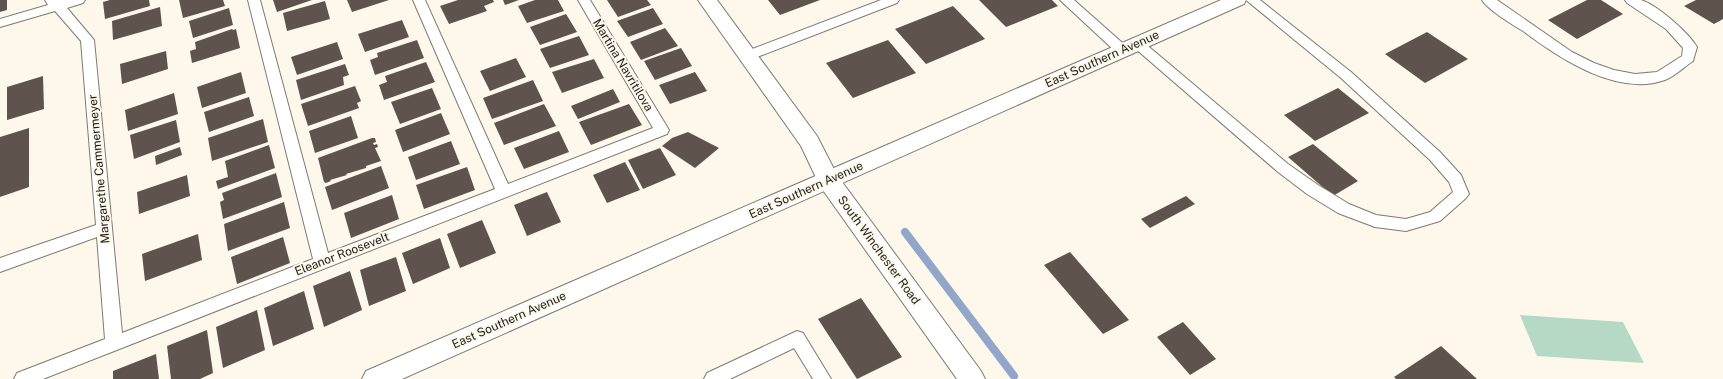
<svg xmlns="http://www.w3.org/2000/svg" width="1723" height="379" viewBox="0 0 1723 379" font-family="'Public Sans',sans-serif">
<rect width="100%" height="100%" fill="#fdf8eb"/>
<path fill="#b6d9c5" d="M1520,315L1623,322L1644,363L1537,356Z"/>
<g fill="none" stroke-linecap="round" stroke-linejoin="round">
<path stroke="#92a6ca" stroke-width="8" d="M905,232L1014,376"/>
</g>
<path fill="#5e544d" d="M0,0H7V10L0,12Z
M110,0H149L150,6L105,19L103,2Z
M179,0H223L225,6L183,18Z
M273,0H312L277,12Z
M347,0H389L352,12Z
M458,0H493L494,2L484,6L487,11L449,24L440,6Z
M503,0H519L505,5Z
M535,0H558L564,11L527,23L518,6Z
M607,0H647L651,5L618,17Z
M768,0H820L780,15Z
M979,0H1052L1058,6L1006,27Z
M1587,0H1601L1623,14L1577,39L1548,20Z
M1696,0H1723V19L1714,24L1684,6Z
M325,1L330,19L287,31L283,13Z
M953,6L985,39L926,64L895,29Z
M160,7L162,26L113,40L112,21Z
M229,8L233,25L193,38L189,21Z
M653,8L663,24L628,37L617,21Z
M566,14L577,32L540,45L530,27Z
M402,20L409,37L365,52L358,34Z
M665,28L678,46L641,60L630,42Z
M232,29L233,30L236,29L240,48L192,63L190,51L196,49L195,42Z
M1427,32L1468,59L1425,83L1385,54Z
M579,36L589,55L550,68L540,49Z
M417,40L424,58L375,75L370,60L378,57L377,53Z
M888,40L916,73L853,98L826,63Z
M337,42L343,59L297,75L291,57Z
M681,48L692,66L655,80L644,61Z
M166,51L168,69L122,84L120,64Z
M516,58L526,77L490,91L480,71Z
M594,59L604,78L562,93L552,72Z
M426,62L435,82L384,100L379,85L387,82L385,76Z
M345,64L349,75L343,77L344,85L301,100L296,80Z
M241,72L246,93L202,108L197,87Z
M695,72L707,91L670,104L659,85Z
M43,76L44,109L7,120V87Z
M533,80L543,101L492,119L483,98Z
M355,86L361,101L357,103L359,108L308,126L301,104Z
M432,88L441,109L400,124L391,102Z
M1338,88L1369,113L1315,141L1284,115Z
M613,89L620,102L578,119L571,106Z
M174,93L178,114L128,131L125,110Z
M249,97L254,116L209,132L204,112Z
M544,104L556,126L504,145L494,123Z
M629,104L642,125L591,145L579,122Z
M441,113L450,134L403,152L395,130Z
M351,116L358,138L315,153L309,131Z
M263,119L268,142L212,161L208,138Z
M176,120L180,142L134,159L130,135Z
M29,128V187L0,197V137Z
M559,131L569,152L524,169L514,148Z
M688,132L719,148L695,168L662,146L672,138Z
M372,138H375L376,142L373,143L374,145L377,144L378,147L375,148L381,161L366,166V168L346,174L347,175L330,180L331,181L326,183L324,182L318,158Z
M451,141L460,164L416,180L408,157Z
M1313,144L1358,181L1333,196L1288,157Z
M269,145L275,168L218,189L216,181L228,177L225,161Z
M180,147L182,155L156,165L155,156Z
M660,148L676,175L643,189L628,160Z
M625,162L640,190L607,203L593,175Z
M381,166L389,188L332,210L325,187Z
M467,167L475,190L424,209L416,185Z
M276,173L282,197L223,219L220,202L224,200L222,193Z
M187,175L190,196L139,214L137,192Z
M547,192L561,222L527,236L514,205Z
M392,195L399,219L351,238L344,213Z
M1186,196L1195,204L1150,228L1141,219Z
M284,202L290,228L228,251L224,224Z
M482,220L496,253L460,268L447,234Z
M198,234L202,260L145,281L142,254Z
M283,237L290,263L237,284L231,257Z
M440,238L450,268L413,284L402,253Z
M1070,252L1129,320L1103,334L1044,265Z
M396,257L406,291L369,306L360,270Z
M350,271L362,310L324,327L313,286Z
M304,291L314,329L273,346L264,308Z
M861,298L902,357L857,379L818,319Z
M257,310L265,350L223,368L216,327Z
M1183,322L1216,359L1190,375L1157,337Z
M207,330L213,373L200,379H171L167,346Z
M1441,346L1477,379H1396L1394,377Z
M156,354L159,379H113V371Z"/>
<g fill="none" stroke-linecap="round" stroke-linejoin="round">
<g stroke="#7f7a6f" stroke-width="2">
<path id="lane" d="M45,0H85L83,3L67,8L94,40L122,333L313,259L248,0H260L328,253L495,189L413,0H425L508,184L653,128L578,0H590L669,130L667,134L43,379H14L17,373L105,339L97,237L0,272V258L96,225L81,41L55,11L0,27V19L48,5Z
M881,0H899L897,3L752,59L747,61L742,59L740,56L742,53Z
M1060,0H1074L1127,47L1129,50L1127,53L1122,55L1117,53Z
M1246,0H1260L1351,72L1440,152L1461,175L1469,194L1466,198L1440,221L1406,231L1375,227L1338,213L1307,194L1278,172L1130,44L1132,41L1137,40L1142,41L1288,164L1318,185L1349,204L1376,215L1406,219L1430,212L1453,192L1449,182L1430,160L1341,78Z
M1482,0H1497L1572,52L1594,63L1614,70L1635,74L1657,72L1682,56L1683,48L1666,29L1627,3L1625,0C1629,0 1636,0 1641,0C1657,5 1688,32 1697,47L1693,61C1684,67 1675,76 1665,80C1617,97 1559,58 1523,31C1513,25 1487,9 1482,0Z
M797,331L803,333L831,379H813L794,348L730,379H704L707,373Z"/>
</g>
<g stroke="#7f7a6f" stroke-width="2">
<path id="street" d="M698,0H717L817,136L837,175L981,371L985,379H957L820,186L801,146Z"/>
</g>
<g stroke="#7f7a6f" stroke-width="2">
<path id="secondary" d="M1221,0H1246L1244,4L402,379H362L366,371Z"/>
</g>
<use href="#lane" fill="#fff" fill-rule="evenodd"/>
<use href="#street" fill="#fff" fill-rule="evenodd"/>
<use href="#secondary" fill="#fff" fill-rule="evenodd"/>
</g>
<g text-anchor="middle" dominant-baseline="central" stroke-width="4" stroke-linejoin="round" paint-order="stroke">
<g font-size="12" fill="#1e1c18" stroke="#fdf8eb">
<text transform="translate(1102 59) rotate(-24)">East Southern Avenue</text>
<text transform="translate(623 65) rotate(59)">Martina Navritilova</text>
<text transform="translate(99 169) rotate(-95)">Margarethe Cammermeyer</text>
<text transform="translate(806 190) rotate(-24)">East Southern Avenue</text>
<text transform="translate(879 250) rotate(54)">South Winchester Road</text>
<text transform="translate(342 254) rotate(-21)">Eleanor Roosevelt</text>
<text transform="translate(509 320) rotate(-24)">East Southern Avenue</text>
</g>
</g>
</svg>
